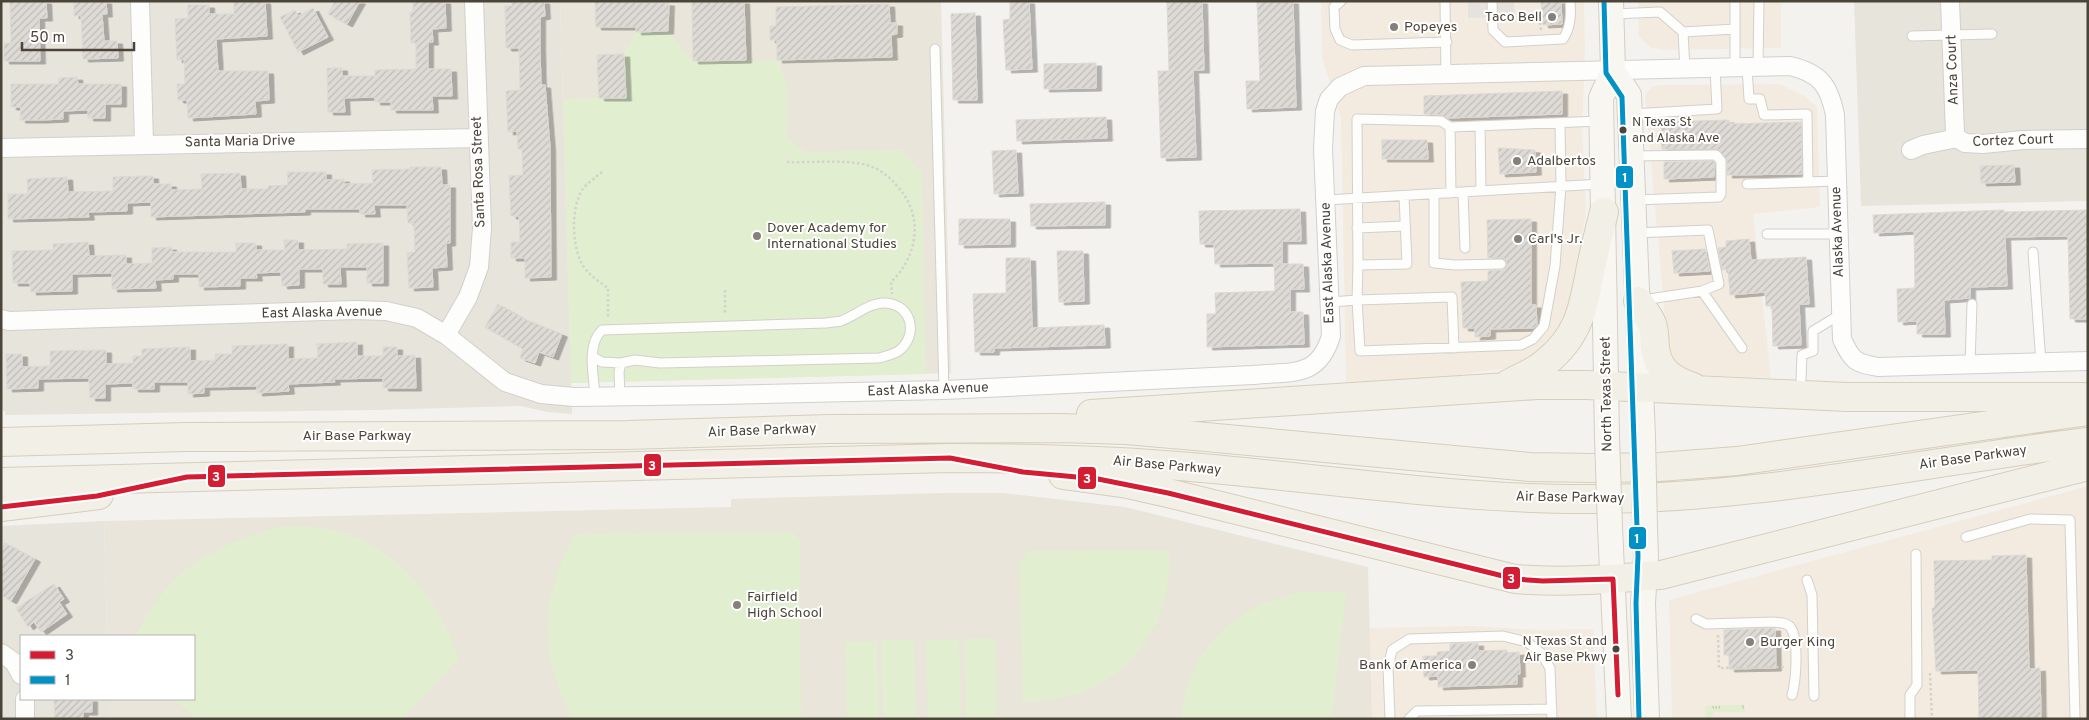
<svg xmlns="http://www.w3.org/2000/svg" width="2089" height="720" viewBox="0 0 2089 720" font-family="Overpass,sans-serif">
<defs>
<pattern id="grass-tufts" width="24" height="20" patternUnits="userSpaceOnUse" patternTransform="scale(1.25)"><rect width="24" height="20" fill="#e1eecf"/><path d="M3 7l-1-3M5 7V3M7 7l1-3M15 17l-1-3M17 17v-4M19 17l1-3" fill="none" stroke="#c3cdb2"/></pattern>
<pattern id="building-hatch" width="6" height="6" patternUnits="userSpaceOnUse" patternTransform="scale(1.25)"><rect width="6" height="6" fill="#dedbd6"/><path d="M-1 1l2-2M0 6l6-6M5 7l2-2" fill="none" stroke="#c0bdb8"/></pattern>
<filter id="shadow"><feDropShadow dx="5.5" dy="3" stdDeviation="0" flood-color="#0004"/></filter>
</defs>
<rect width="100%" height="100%" fill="#f4f2ee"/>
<path fill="#e7e4dc" d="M1,1H560L572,414L548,412L520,406L374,410L5,415V411H1Z
M1854,1H2088V201L1861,206Z
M104,521L107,636H21V699H109V719H1V526Z"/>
<path fill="#f3ebdf" d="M1321,1H1584L1585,51L1582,130L1586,212L1578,262L1569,309L1553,338L1514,367L1452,376L1346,383L1341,118L1322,58Z
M1638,1H1781V48L1664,50L1651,48L1639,37Z
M1780,84L1804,96L1817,107L1820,207L1753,214L1771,378L1693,375L1677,365L1668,351L1645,95L1652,87L1660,85Z
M2088,486V719H1672L1669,600Z
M1469,626L1540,630L1593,629L1597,719H1372L1369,628Z"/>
<path fill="#eae5da" d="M560,1H941L951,373L571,383Z
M942,493H1003L1125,507L1368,567L1372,719H109V699H194V636H107L104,521L731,507V499Z"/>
<path fill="url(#grass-tufts)" d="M1744,705L1745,712H1714L1710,719H1706L1705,706Z"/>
<path fill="#e1eecf" d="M668,31L693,61L779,60L788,89L787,138L805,152L900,149L922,172L926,374L571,383L563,99L626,97L624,54L636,32Z
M287,526C377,524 431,579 459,659L402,719H196L174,699H194V636H135C146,615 160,594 177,577C203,552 252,533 287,526Z
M792,532L800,540L801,719H573C536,649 540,603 575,533Z
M1169,550C1174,639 1112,703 1023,702L1019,562L1028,551Z
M1313,591L1346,593L1332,719H1181C1187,645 1243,598 1313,591Z
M959,639L961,719H928L926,640Z
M964,639H996L997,719H966Z
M914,640L916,719H883L881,641Z
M877,641L879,719H847L845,642Z"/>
<path fill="#e6e3df" d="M1468,1H1514L1515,17L1468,18Z"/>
<path fill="url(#building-hatch)" stroke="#dcd9d4" filter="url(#shadow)" d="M10,1H46L47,18H39L40,61H4V43H11Z
M74,1H106L107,14H102L104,41H117L118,58L83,59L81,15L74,16Z
M234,1H265L267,36L216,39L218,71H268L269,100L255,101L256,114L188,118L187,100H178L177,84H185L184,59L177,60L175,19L188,18V5H209V14H234Z
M335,1H360L347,24L328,14Z
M413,1H445L446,28L432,29L433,42H428V69H451L452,96H432L433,110H391V102H375V97L344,98L345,112H328L327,68H342V76H375V70L416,69V43H411L410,12H413Z
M512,1H544L545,16L540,17V48L541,85H545L550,147L551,277L525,278V258H511V242H520L519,216H511L509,176L523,175L522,149H518L517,131L508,132L506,91L520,90L519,48H506L505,6H512Z
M595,1L669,3L668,31L636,32V27H596Z
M692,1H744L746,60L693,61Z
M1010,1H1029L1032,69L1006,70L1003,20L1010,19Z
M1167,1H1202L1204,70H1193L1196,157L1161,158L1158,71H1169Z
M1257,1H1293L1296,107L1247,109L1246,81H1260Z
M1541,1H1561L1562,24L1543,25Z
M889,4L890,23H897V34L891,35L892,57L777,60V40H770V26H776V7Z
M313,8L328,37L298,52L280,17L295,10L298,16Z
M975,13L977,100H953L951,14Z
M624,54L626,98H599L597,55Z
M1096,63V88L1044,89V64Z
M77,77L78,84H121V104H105V118H88V110L63,111V119L42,120H20L21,107H11V84H59L58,78Z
M1562,91V114L1447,118L1441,115L1424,114V96Z
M1106,117L1107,138L1017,141L1016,120Z
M1729,120V124L1801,122L1802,174L1727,175V160L1718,149H1662L1661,122Z
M1382,140H1427L1428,159H1382Z
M1498,148L1535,150L1536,172L1500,174Z
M1016,150L1018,193L994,194L992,151Z
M1713,161L1715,163L1714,177L1664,179V162Z
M2014,165L2015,182L1981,183L1980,166Z
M410,167H441L442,185H450V243H446L447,267L432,268L433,287L409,288L407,253L415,252L414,223H408L407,205H374L375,214H360V209H305V212L269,213L151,217V202L127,203V211L88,212L89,217L8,219V194H28L27,179L67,177L68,192L113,191V177L144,176H153V184H171V190L202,189L201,174L240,173L241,189H268V186L288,185L287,172H326V180L344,179V184L373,183L372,170L410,169Z
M1105,202V225L1031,226L1030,204Z
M1300,209L1301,241H1282V263L1215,264L1214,244H1200L1199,211Z
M2004,210V212L2088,210V319H2070L2068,236L2005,237L2007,286L1970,287V298L1944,300L1945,334H1917V321L1898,322L1897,289L1915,288L1914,231L1874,233L1873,215Z
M959,219H1010V244L959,245Z
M1531,219V305H1536L1537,325L1534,328L1490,329V336L1475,337V328H1463L1461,282L1488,281V271L1504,270L1507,264L1504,258H1488L1487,220Z
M1749,239L1751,260L1806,257L1809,304H1799L1801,345L1773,346L1772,306H1766L1765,292L1730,295L1728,269L1722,270L1718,248L1726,247V241Z
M284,240H298V250L347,249V244L383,243V283H367V267H340L341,284H323V269H299V285L282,286L281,272L256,273L257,278H240V286L199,287V274H173V279L155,280L156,288L112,289V273L72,274V291L31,292L30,283H13L12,251L53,250V244L88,242L89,256L126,255V264L152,263V248L171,247L172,252H236V243H256V250H285Z
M1705,249L1710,271L1674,273L1672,251Z
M1057,251H1083L1084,301L1059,302Z
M1006,258H1030L1032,328L1104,325L1105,345L994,348V352H975L973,294L1006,293Z
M1274,264H1303L1304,289H1290V312H1303L1304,344L1207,347V314H1216L1215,293L1275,291Z
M498,304L524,319L562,334L553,357L539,352L535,363L520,358L523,349L485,327Z
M357,342V356H383V347H397V356L415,355L416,388H383V378L334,379L335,382L288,384L289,391L257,393V386L204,387V393L188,394V382H154V389H133V383L105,384V398H90L89,378L38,379V388L7,389L6,354H22V367L50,366V351L106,350V364L133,363V356H142V349L190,347V361L215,360V354H232V346L288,344V359L318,358L317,344Z
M5,543L35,559L11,601L1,595V550Z
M2026,555L2029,669L2040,668L2041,719H1979L1978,670L1936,671L1932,608H1934L1935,605L1934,561L1992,560V556Z
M54,584L64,599L59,602L67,614L41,632L34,622L28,627L16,608Z
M1775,628L1776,668L1729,669V655H1724V630Z
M1478,643V651L1507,650V653L1519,652L1520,674H1517V684L1438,687V676L1424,677L1423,656H1437V652L1450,651V644Z
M54,699H92V712H83V719H55Z"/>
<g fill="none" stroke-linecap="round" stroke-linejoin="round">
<g stroke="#d2d0cb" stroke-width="11">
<path id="lane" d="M1341,1L1334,7L1335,29L1340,40L1352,45L1447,42
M1445,1L1446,74
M1492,1L1493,30L1505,42L1563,39C1571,27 1571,15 1570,1
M1612,14L1660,12L1683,32
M1912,36L1992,34
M935,49L944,390
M1758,66L1759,1
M1735,67V1
M1747,67L1749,99H1760L1764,115L1807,114L1808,182
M1685,69L1683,32L1735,29
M1631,114L1717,109L1715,68
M1480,126L1481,191
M1631,156L1713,155H1716L1721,161V194L1719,197L1634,200
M1747,184L1837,181
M1463,192L1465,248
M1451,193L1450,127L1601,121
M1434,194V263L1455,265L1501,264
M1404,196L1407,264L1358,265L1357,300L1452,297L1454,348
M1326,200L1601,184
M1357,228L1405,226
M1634,233L1708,230L1719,284L1702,291
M1767,234H1838
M2033,252L2041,363
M1358,265L1357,119L1441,121L1450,127
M1643,300L1702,291L1742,348
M1331,302L1357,300L1360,351L1521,345L1533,339L1544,326L1555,266L1561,186L1560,123
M593,357L602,362L621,363
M1970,364L1972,304
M1801,379L1802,355L1813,351V331L1841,314
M595,396C594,376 586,345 602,330L826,323C831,322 836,322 841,321C855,316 869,303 884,303C910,303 919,332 901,349C896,354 886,356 879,358L660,363L635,360L621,363L619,372L620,396
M1966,537L2030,519L2070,520L2075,719
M1807,580L1812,595L1814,696
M1696,619L1706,624L1773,622C1780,623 1787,622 1791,628C1799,641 1796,681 1792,695
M1390,719L1388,668L1392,650L1409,639L1503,636L1527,642L1541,653L1550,668L1552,719
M1409,719L1417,711L1552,709
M1910,719V695L1917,685L1916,554"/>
</g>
<g stroke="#d2d0cb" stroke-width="20">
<path id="street" d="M140,1L144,144
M1950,1L1955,133L1957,138
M1,148L478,138
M1911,150L1923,145L1957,138L1965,143L1983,144L2023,140L2088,139
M1,319L9,321L355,310L386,311L417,318L446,335L505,382L541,394L574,397L720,395L944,390L1253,375C1291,371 1318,379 1331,336L1323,149L1325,111L1329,99L1340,87L1364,76L1790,66C1820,73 1829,85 1835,115L1842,339C1852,361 1855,363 1878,367L2088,361
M446,335L468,297L479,267L482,228L474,1
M1,653L14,662L21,675
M25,699V719"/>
</g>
<g stroke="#d3cfc5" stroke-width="26">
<path id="secondary" d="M1613,71L1629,95L1643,437
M1607,437L1601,98L1613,71L1611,1
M1610,527L1619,719
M1645,527L1646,556L1643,603L1647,719"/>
</g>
<g stroke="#d6cebb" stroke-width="30">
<path id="primary" d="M1638,301C1642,309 1652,319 1653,328C1655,334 1654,341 1655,348C1658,371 1672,380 1693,387
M1508,384C1521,377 1535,372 1545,363C1578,337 1583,310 1590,272C1594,252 1599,232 1604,212
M1091,414L1537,385H1587L1847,397H2084
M1,442L186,437L627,435L829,429L1057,428L1126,430L1195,436L1530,467L1590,468L1659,467L1737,461L2088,411
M1063,475L1128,484L1168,493L1515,579C1564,583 1612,579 1661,575L2088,466
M1,482L950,458C1031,458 1111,460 1191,467C1324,478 1458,500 1592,499C1759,499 1922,462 2088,442
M1,507L99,495"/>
</g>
<path stroke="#d3d2cc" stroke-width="2.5" stroke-dasharray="2.5 2.5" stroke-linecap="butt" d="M1541,30L1539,17L1542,11
M787,162C811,163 844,159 867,165C880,169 890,177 898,187C924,216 918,256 891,282L892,294
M602,172C596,177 586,184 582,190C571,209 572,243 581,262C586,273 598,281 608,288V318
M725,290V314
M1718,635L1719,668L1785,667
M1930,673L1932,719"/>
<use href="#lane" stroke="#fdfdfc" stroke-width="9"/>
<use href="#street" stroke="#fdfdfc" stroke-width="18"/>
<use href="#secondary" stroke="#f7f6f1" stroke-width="24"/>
<use href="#primary" stroke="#f2efe6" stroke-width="28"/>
<g stroke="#d3cfc5" stroke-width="26" stroke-linecap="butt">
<path id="secondary-bridge" d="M1607,437L1610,527
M1643,437L1645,527"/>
</g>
<use href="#secondary-bridge" stroke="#f7f6f1" stroke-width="24"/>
<g stroke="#fff" stroke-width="9">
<path id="bus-1" d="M1,507L97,496L187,477L950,458L1023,472L1098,479L1168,493L1515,579L1543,581L1613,579L1618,695"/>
</g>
<g stroke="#fff" stroke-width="9">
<path id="bus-2" d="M1604,1L1606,73L1622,97L1638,556L1636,603L1639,719"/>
</g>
<use href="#bus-1" stroke="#d41c33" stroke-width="5"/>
<use href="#bus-2" stroke="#0092c6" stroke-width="5"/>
</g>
<g fill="#868178" stroke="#fff" stroke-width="2">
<circle cx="1552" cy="17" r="5"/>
<circle cx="1394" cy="27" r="5"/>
<circle cx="1517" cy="161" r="5"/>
<circle cx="757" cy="236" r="5"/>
<circle cx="1518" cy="239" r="5"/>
<circle cx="737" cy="605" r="5"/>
<circle cx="1750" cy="642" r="5"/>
<circle cx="1472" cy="665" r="5"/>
</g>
<g fill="#4b4439" stroke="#fff" stroke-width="2">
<circle cx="1623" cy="130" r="4.5"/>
<circle cx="1616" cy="649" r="4.5"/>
</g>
<g text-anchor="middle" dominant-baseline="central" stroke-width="4" stroke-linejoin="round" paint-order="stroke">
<g font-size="13" fill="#4b4439" stroke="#fff" text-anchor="start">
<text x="1632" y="123">N Texas St<tspan x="1632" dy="16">and Alaska Ave</tspan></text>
<text x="1607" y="642" text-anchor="end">N Texas St and<tspan x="1607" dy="16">Air Base Pkwy</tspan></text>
</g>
<g font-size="14" fill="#4b4439" stroke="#fff" text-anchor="start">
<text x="1542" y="17" text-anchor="end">Taco Bell</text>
<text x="1404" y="27">Popeyes</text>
<text x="1527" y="161">Adalbertos</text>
<text x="767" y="228">Dover Academy for<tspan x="767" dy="16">International Studies</tspan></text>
<text x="1528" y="239">Carl's Jr.</text>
<text x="747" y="597">Fairfield<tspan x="747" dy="16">High School</tspan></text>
<text x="1760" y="642">Burger King</text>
<text x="1462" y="665" text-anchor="end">Bank of America</text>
</g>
<g font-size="14" fill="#4b4439" stroke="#fff">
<text transform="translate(1953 70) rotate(-92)">Anza Court</text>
<text transform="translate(2013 141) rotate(-2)">Cortez Court</text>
<text transform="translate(240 142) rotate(-1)">Santa Maria Drive</text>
<text transform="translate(479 172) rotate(-92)">Santa Rosa Street</text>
<text transform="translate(1838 232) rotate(-92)">Alaska Avenue</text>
<text transform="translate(1328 263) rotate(-92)">East Alaska Avenue</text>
<text transform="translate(322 313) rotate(-1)">East Alaska Avenue</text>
<text transform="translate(928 390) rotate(-2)">East Alaska Avenue</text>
<text transform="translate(1607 394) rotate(-91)">North Texas Street</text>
<text transform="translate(762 431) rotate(-2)">Air Base Parkway</text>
<text x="357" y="436">Air Base Parkway</text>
<text transform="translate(1973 458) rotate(-8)">Air Base Parkway</text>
<text transform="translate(1167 466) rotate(5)">Air Base Parkway</text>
<text transform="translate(1570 498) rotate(1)">Air Base Parkway</text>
</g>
</g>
<g stroke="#fff" stroke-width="2">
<rect x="1615" y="165" width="19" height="24" rx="5" fill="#0092c6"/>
<rect x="643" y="453" width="19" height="24" rx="5" fill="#d41c33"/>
<rect x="207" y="464" width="19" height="24" rx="5" fill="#d41c33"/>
<rect x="1077" y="466" width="20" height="24" rx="5" fill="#d41c33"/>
<rect x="1628" y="526" width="19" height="24" rx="5" fill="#0092c6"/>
<rect x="1502" y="566" width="19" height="24" rx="5" fill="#d41c33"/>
</g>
<g font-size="14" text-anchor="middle" font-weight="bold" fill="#fff">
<text x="1625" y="182">1</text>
<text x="652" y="470">3</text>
<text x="216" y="481">3</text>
<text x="1087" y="483">3</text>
<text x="1637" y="543">1</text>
<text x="1511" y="583">3</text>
</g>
<rect width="2089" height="720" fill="none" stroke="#4b4439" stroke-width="5"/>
<rect x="20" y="635" width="175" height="65" fill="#ffffff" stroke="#b7b4b0"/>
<rect x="30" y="651" width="25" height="8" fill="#d41c33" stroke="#b7b4b0"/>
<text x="65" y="660" font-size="15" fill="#4b4439">3</text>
<rect x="30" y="676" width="25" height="8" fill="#0092c6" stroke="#b7b4b0"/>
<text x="65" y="685" font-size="15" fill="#4b4439">1</text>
<path d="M22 42v8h112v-8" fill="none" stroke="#4b4439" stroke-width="2.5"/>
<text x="30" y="42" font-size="15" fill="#4b4439" stroke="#ffffff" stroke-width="4" paint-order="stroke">50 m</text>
</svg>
